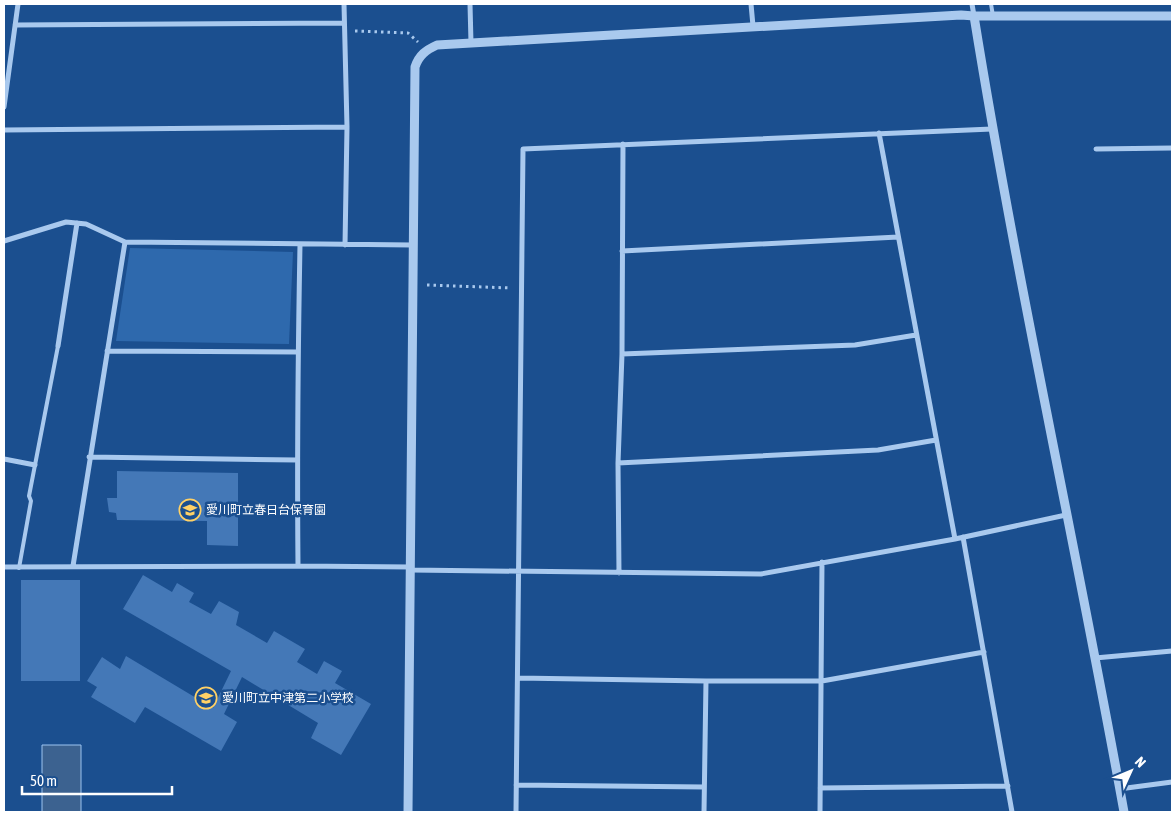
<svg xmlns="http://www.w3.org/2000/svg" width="1176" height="816" viewBox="0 0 1176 816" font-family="'Asap Condensed','Noto Sans JP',sans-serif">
<rect width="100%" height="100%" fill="#1b4f8f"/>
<path fill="#2e69ad" d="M130,248L293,252L289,344L116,341Z"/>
<path fill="#3c6290" stroke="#9cc4f0" d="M42,745H81V812H42Z"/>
<path fill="#4478b7" d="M117,471L238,473V546L207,545V521L117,520L116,513L109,512L107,498H117Z
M143,575L172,592L177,583L194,593L189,602L211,614L219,601L239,612L236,625L267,643L274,631L305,649L297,662L317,674L324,661L342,671L335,683L371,704L341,755L311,738L318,723L242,677L224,714L237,722L221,751L145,707L135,723L91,697L97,687L87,681L102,657L120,669L126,656L213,708L231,671L123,609Z
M21,580H80V681H21Z"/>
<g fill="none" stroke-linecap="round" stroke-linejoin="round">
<path stroke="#a9c9ee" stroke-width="3" stroke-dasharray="2.5 4" stroke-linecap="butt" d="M355,31L408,33L418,42
M427,285L511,288"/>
<path stroke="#a9c9ee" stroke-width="4" d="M991,4L993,16
M19,568L31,501L29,496L58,346"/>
<path stroke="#a9c9ee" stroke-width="5" d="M470,4L471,43
M751,4L753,26
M972,4L974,16
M15,25L344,23
M4,107L18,4
M4,130L347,127L344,4
M879,133L955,539
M1096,149L1172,148
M4,241L66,222L86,224L125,242
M345,245L347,127
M622,251L898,237
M58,346L77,223
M107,351L298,352
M622,354L855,345L916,335
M89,457L297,460
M4,459L35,465
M618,463L878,450L936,440
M963,537L1012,812
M73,566L125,242L412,245
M298,566L411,567
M4,567L298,566C297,459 298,352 300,245
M411,570L761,574L955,539L1066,515
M619,573L618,463L622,354L623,144
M1095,658L1172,651
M518,678L706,681H822L984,652
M516,785L704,787
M820,788L1008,786
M1119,789L1172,782
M516,812L523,149L992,129
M704,812L706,681
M820,812L822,562"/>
<path stroke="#a9c9ee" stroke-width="9" d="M974,16C1017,283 1076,546 1124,812
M408,812L415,67C419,55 426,50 437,45L961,15L974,16H1172"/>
</g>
<defs>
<g id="school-ring" transform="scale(1.125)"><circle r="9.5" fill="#1b4f8f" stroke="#ffd166" stroke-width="1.5"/><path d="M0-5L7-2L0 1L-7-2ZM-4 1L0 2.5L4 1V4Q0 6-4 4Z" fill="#ffd166"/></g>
</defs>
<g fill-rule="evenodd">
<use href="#school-ring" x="190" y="510"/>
<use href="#school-ring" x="206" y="698"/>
</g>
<g text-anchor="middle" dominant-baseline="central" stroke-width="5" stroke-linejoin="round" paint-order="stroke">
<g font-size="12" fill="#fff" stroke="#1b4f8f" text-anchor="start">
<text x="206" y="510">愛川町立春日台保育園</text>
<text x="222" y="698">愛川町立中津第二小学校</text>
</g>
</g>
<rect width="1176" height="816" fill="none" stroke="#ffffff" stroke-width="10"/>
<g transform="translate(1131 771) rotate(46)" stroke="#1b4f8f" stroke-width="4" paint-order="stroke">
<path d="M0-4L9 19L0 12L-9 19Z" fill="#ffffff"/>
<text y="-8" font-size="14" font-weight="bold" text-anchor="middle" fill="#ffffff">N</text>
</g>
<path d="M22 786v8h150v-8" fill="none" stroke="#ffffff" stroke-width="2.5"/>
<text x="30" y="786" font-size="15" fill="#ffffff" stroke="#1b4f8f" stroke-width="4" paint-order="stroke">50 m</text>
</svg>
